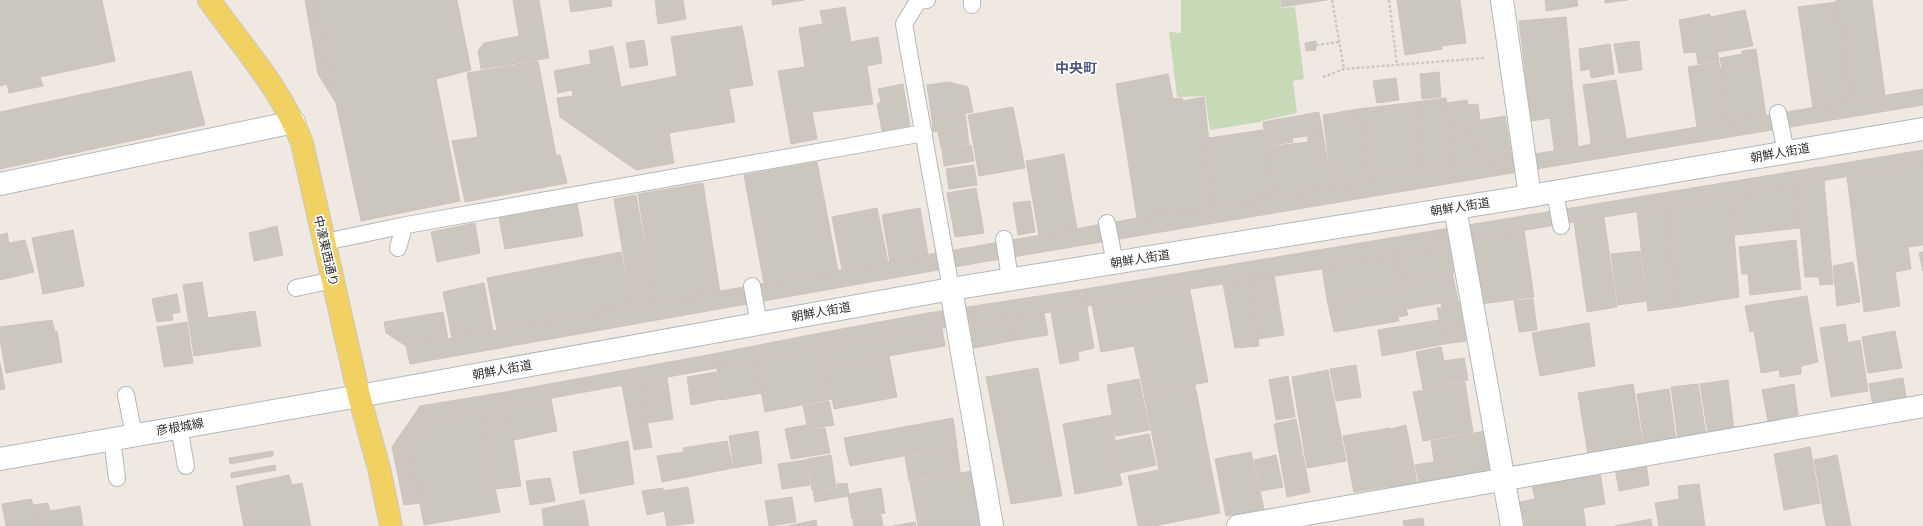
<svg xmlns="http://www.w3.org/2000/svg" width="1923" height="526" viewBox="0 0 1923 526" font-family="Arial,'Noto Sans JP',sans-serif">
<rect width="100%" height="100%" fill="#efe9e1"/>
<path fill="#c8d9b8" d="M1181,0H1280L1282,8L1295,7L1304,79L1293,81L1297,113L1261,121L1260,122L1210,130L1205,96L1177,97L1169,32L1181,33Z"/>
<path fill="#cbc7bf" stroke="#cbc5ba" d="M0,0H102L115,61L40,77L43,86L9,93L7,84L0,86Z
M305,0H314L336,103L318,74Z
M314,0H457L471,70L436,79L460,201L361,221Z
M513,0H539L549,58L481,69L478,51L484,43L519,36Z
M569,0H611L612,6L571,12Z
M655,0H683L686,19L658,24Z
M772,0H804L772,5Z
M1281,0H1327L1282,7Z
M1397,0H1460L1466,43L1441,46L1442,49L1405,55Z
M1545,0H1577L1578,6L1546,11Z
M1605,0H1627L1605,3Z
M1836,0H1872L1885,95L1851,101Z
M1837,2L1851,101L1813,108L1798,7Z
M845,7L851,42L878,37L882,63L867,66L873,104L812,112L817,139L791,144L778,71L805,67L799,28L823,24L820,11Z
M1745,10L1753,46L1718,52L1711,17Z
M1710,14L1719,61L1698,64L1696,52L1684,53L1679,20Z
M1566,17L1578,145L1554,148L1550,118L1531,121L1519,21Z
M742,26L753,85L729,89L735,122L669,133L674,163L636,170L560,117L557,98L573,96L572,90L558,93L554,71L591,64L589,51L613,46L621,87L677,76L671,37Z
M644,40L648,65L630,68L626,43Z
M1316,41V50L1306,51L1305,43Z
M1639,41L1642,70L1619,73L1614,44Z
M1610,44L1614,74L1591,78L1590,69L1581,71L1579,49Z
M1756,49L1758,63L1722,68L1720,58L1742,54V51Z
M538,61L556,155H560L567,183L465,202L452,141L478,137L467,73Z
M1719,62L1728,122L1697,127L1688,67Z
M1758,63L1766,116L1728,122L1720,68Z
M191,71L205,125L0,169V112Z
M1439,72L1441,97L1422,99L1420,74Z
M1168,74L1173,99L1182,98L1183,101L1204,97L1209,142L1203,143L1214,207L1137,218L1116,84Z
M1396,78L1399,100L1377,103L1373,81Z
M1616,80L1626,136L1591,141L1583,85Z
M949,82L968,87L973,112L932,119L927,85Z
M903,84L910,126L882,131L877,104L881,102L878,89Z
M1923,89V105L1500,175L1507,158L1554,151V148L1578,145V147L1591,144V141L1626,136V139Z
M1446,98L1456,167L1428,172L1424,168L1416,102Z
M1467,100L1468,105L1478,104L1480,120L1469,122L1476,164L1456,167L1446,103Z
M1416,102L1424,168L1369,176L1358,109Z
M1013,107L1025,168L979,176L968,115Z
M1358,109L1370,182L1332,188L1323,115Z
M1319,112L1323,134L1292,138L1293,142L1266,146L1263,122Z
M965,114L967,126L933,132L932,119Z
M1505,116L1512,158L1476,164L1469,122Z
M967,127L969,144L941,148L938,132Z
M1263,130L1275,197L1214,207L1203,143L1209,142V138Z
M1323,134L1332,188L1275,197L1266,147L1308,142V136Z
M971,145L974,161L944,166L942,149Z
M1923,150V164L1472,239L1451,243L1449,245L1441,247L1438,230Z
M1064,154L1077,229L1039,236L1026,161Z
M1507,158L1500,175L983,262L410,364L406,346L1137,218L1350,185L1370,182L1369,176L1424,168L1428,172Z
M817,162L838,271L764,284L744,175Z
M1923,164V245L1908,247L1911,269L1895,272L1900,306L1864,312L1847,177Z
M974,165L977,185L949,189L946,169Z
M1824,181L1833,284L1820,285L1819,277H1805L1796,185Z
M703,183L720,292L655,303L638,194Z
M1796,185L1800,228L1735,235L1731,196Z
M976,188L984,233L955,237L947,193Z
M636,195L655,303L632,307L614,199Z
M1731,196L1739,297L1678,307L1664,207Z
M1030,201L1035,232L1018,235L1013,203Z
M577,203L583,236L505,249L499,218Z
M1664,207L1678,307L1648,311L1637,212Z
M877,208L888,262L842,270L832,217Z
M920,208L928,255L890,262L882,215Z
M1604,217L1617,307L1587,312L1574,223Z
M475,223L480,253L437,262L431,232Z
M277,226L283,255L254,261L249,233Z
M73,230L84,286L43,294L32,238Z
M1438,230L1441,247L1322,267V269L1190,289L1189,286L1088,306L1085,289Z
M1524,230L1534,297L1481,304L1472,239Z
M7,233L9,243L25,240L34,272L0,280V235Z
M1796,240L1801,289L1750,295L1748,274H1742L1739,247Z
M1449,245L1454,273L1402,282L1397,254Z
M1640,251L1646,301L1618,305L1611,254Z
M621,252L632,307L497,330L487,278Z
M1923,252V271L1919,253Z
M1397,254L1403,287L1327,300L1322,267Z
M1853,262L1860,302L1837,306L1833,266Z
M1452,273L1458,300L1406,309L1408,315L1398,317L1399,321L1334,332L1327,300L1403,287L1402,282Z
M1274,275L1284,335L1258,339L1249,279Z
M1249,279L1259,346L1235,348L1223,284Z
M202,282L208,318L255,311L261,346L194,356L183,285Z
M484,283L493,331L452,338L443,292Z
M1189,286L1208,382L1144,394L1134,346L1101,352L1092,305Z
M1085,289L1088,306L1044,313L942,328L928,313Z
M177,294L180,312L172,314L173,320L157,322L152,299Z
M1807,296L1818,362L1801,366V374L1780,377L1779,370L1761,373L1754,331L1750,332L1745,306Z
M1533,299L1537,330L1519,332L1514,301Z
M1459,301L1466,341L1444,344L1437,308H1442L1441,304Z
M1087,307L1094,348L1078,352L1079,360L1060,364L1051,312Z
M443,312L448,339L406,346L386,333L384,322Z
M928,313L942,328L823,348L820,333Z
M1044,313L1048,335L1011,341L1007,318Z
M1007,318L1011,341L974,348L970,324Z
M52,320L55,332L57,331L62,362L6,373L0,340V327Z
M1439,320L1444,344L1382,356L1378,330Z
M187,322L193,363L164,367L157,327Z
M1589,323L1595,366L1540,376L1532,333Z
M1845,324L1848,343L1860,340L1868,391L1831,397L1820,328Z
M942,328L945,346L826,367L823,348Z
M1895,331L1902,368L1868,373L1862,337Z
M820,333L823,348L717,368L713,354Z
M1441,347L1444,361L1464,358L1468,380L1423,389L1416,352Z
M823,348L832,399L765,412L755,361Z
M713,354L717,368L508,406L505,392Z
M889,356L897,397L834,409L826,367Z
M755,361L762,393L721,400L717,368Z
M0,363L5,389L0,390Z
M1356,365L1361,397L1336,401L1330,369Z
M1038,368L1062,496L1011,504L986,377Z
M1328,370L1346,461L1307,468L1292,377Z
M716,372L721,399L691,405L687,377Z
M1288,376L1295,417L1276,420L1269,380Z
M667,377L673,419L647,423L640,382Z
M1903,378L1907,401L1873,406L1869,384Z
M1139,379L1150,430L1116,436L1107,385Z
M1728,380L1734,430L1708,435L1700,384Z
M640,382L652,447L634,450L622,386Z
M1465,382L1473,432L1423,441L1413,392Z
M1633,384L1643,445L1588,454L1578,393Z
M1698,384L1706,435L1678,439L1671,387Z
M1794,384L1798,415L1768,421L1762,390Z
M1195,385L1220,513L1154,526H1138L1128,476L1159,470L1144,394Z
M1669,389L1676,440L1644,444L1637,394Z
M505,392L508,406L429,422L409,447L420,503L404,505L392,447L420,406Z
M551,399L557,431L514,440L508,406Z
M829,401L834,425L808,429L803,406Z
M508,406L521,486L496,489L479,412Z
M479,412L500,512L424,525L409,447L429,422Z
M1112,415L1115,440L1113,441L1122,485L1075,494L1063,424Z
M953,418L957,446L850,466L844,438Z
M1296,419L1310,492L1287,497L1274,424Z
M806,425L807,430L825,428L830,453L791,459L785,429Z
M1406,425L1417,483L1402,486L1391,429Z
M1390,428L1401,485L1354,492L1343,436Z
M758,431L762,463L734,468L729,436Z
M1485,431L1492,472L1448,480L1446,467L1439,461H1434L1431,441Z
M1149,434L1156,465L1120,473L1114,441Z
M628,441L634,484L580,494L573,452Z
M727,441L733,468L662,482L657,456L684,452L683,448Z
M957,447L960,472L909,481L905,457Z
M1810,447L1820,503L1784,510L1774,454Z
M273,451V456L230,464L229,458Z
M1251,452L1264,509L1226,516L1215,459Z
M831,455L836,487L812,490L807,459Z
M1276,455L1283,487L1261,491L1254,460Z
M1837,455L1851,526H1826L1814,460Z
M806,460L810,485L782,489L778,464Z
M1439,461L1446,467L1448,478L1419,483L1415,465Z
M1646,463L1649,485L1619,491L1615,468Z
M275,465L276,470L231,478V473Z
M972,471L983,526H918L910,482Z
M1600,472L1605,504L1583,508L1586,526H1525L1520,502L1535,499L1532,486Z
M289,475L292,485L302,483L311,526H244L236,486Z
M550,478L555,501L530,505L526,481Z
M847,483L849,494L848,496L815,502L813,491L838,488L837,484Z
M1699,484L1705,526H1659L1655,503L1679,499L1678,486Z
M688,487L694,523L667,526L664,511L647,515L642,491L663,488V491Z
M881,488L885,513L852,519L848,496L849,494Z
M792,497L796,522L769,526L765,501Z
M31,499L33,505L35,526H6L2,504Z
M584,500L589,526H544L542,509Z
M48,503L50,511L80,506L83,526H35L33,505Z
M881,515L883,526H854L853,520Z
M1423,518L1424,526H1404L1403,521Z
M1651,519L1652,526H1615Z
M816,520L817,526H788Z
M915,522L916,526H893Z"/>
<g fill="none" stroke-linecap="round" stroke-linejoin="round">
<g stroke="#b4b7c1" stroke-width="18">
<path id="service" d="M927,0L918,1L904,24L951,289
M972,0V5
M1778,113L1786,152
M1555,192L1561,226
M1107,223L1115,263
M1004,239L1010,279
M325,242L401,226L924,133
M398,248L402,234L401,226
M752,286L759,324
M296,288L333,280
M126,395L134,435
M179,427L186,466
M112,439L117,478"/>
</g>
<g stroke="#b4b7c1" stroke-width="24">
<path id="minor" d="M1502,0L1530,196
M0,184L294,122
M1455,208L1512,526
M951,289L992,526
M1238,526L1923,406"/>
</g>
<g stroke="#b4b7c1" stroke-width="24">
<path id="tertiary" d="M359,396L951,289L1530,196L1923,129"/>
</g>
<g stroke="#b4b7c1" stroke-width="24">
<path id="secondary" d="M0,459L359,396"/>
</g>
<g stroke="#c9c9c9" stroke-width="24">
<path id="primary" d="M209,0C242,46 282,90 302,143L359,396L379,468L391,526"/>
</g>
<path stroke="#c9c9c9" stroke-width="2.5" stroke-dasharray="3 2" stroke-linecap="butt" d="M1332,0L1344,69
M1389,0L1397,65
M1316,45L1339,42
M1323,77L1344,69L1484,58"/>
<use href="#service" stroke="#fff" stroke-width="16"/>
<use href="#minor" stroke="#fff" stroke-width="22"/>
<use href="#tertiary" stroke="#fff" stroke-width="22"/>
<use href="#secondary" stroke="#fff" stroke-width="22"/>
<use href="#primary" stroke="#f2d163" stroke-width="22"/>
</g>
<g text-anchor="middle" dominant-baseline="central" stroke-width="3.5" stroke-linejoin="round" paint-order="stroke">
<g font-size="12" fill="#2e2e2e" stroke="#fff">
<text transform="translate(1780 153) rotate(-10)">朝鮮人街道</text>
<text transform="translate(1460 207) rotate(-9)">朝鮮人街道</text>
<text transform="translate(326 251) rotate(77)">中濠東西通り</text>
<text transform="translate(1140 259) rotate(-9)">朝鮮人街道</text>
<text transform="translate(821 312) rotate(-10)">朝鮮人街道</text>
<text transform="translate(502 370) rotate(-10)">朝鮮人街道</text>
<text transform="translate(180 427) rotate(-10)">彦根城線</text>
</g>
<g font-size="14" font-weight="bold" fill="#4d5680" stroke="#fff">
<text x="1076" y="68">中央町</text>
</g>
</g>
</svg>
